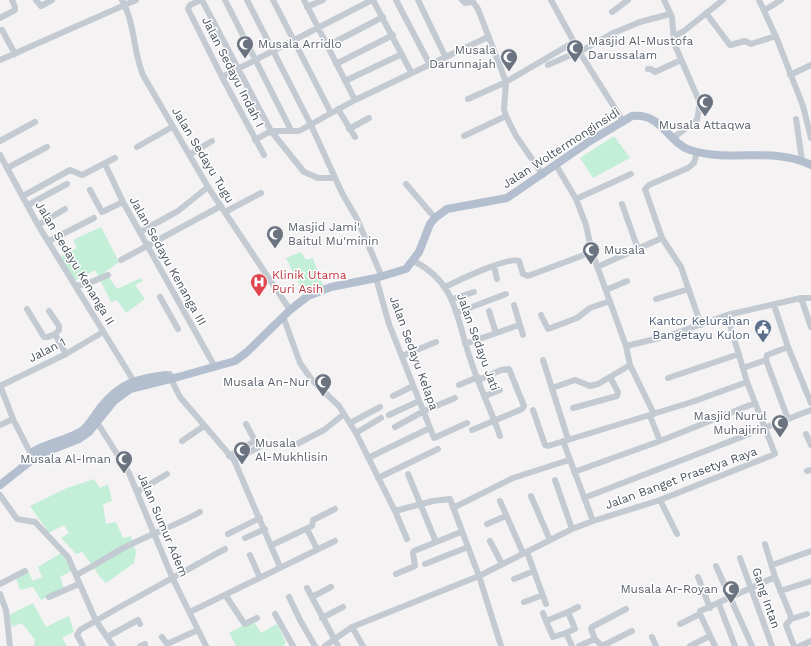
<svg xmlns="http://www.w3.org/2000/svg" width="811" height="646" viewBox="0 0 811 646" font-family="'Work Sans',sans-serif">
<rect width="100%" height="100%" fill="#f4f2f2"/>
<path fill="#c3eed8" d="M614,136L630,158L593,178L580,158Z
M101,227L119,262L105,272L117,289L141,278L143,281L135,285L145,299L126,313L117,300L111,302L95,270L74,281L60,257L77,248L73,240Z
M301,252L306,260L313,258L324,288L305,296L286,258Z
M94,479L100,488L108,484L112,501L103,504L106,524L116,522L123,538L131,536L136,552L134,563L106,583C96,574 91,562 82,552L76,554L61,538L69,533L64,525L49,533L30,506L67,488Z
M61,553L69,564L71,571L60,577L64,589L41,600L33,587L20,590L16,578L28,571L33,581L42,577L38,567Z
M33,603L46,627L69,616L74,632L62,638L67,646H34L35,640L22,623L12,627L9,615Z
M253,620L261,633L277,624L286,643L283,646H236L229,633Z"/>
<g fill="none" stroke-linecap="round" stroke-linejoin="round">
<path stroke="#d2d2d4" stroke-width="6" stroke-dasharray="6 3" stroke-linecap="butt" d="M566,57L576,54"/>
<path stroke="#c3cad2" stroke-width="6" d="M36,0L41,6L52,0
M122,0C135,23 133,51 143,75L208,187L290,310
M201,0L190,5L188,9L222,77L264,155
M202,0L271,131L304,172L318,178H335
M225,0L291,130
M247,0L311,125L342,193L357,219L382,277
M273,0L331,113
M304,0L355,100
M373,0L411,72
M396,0L429,63
M418,0L445,56
M462,0L465,3L473,2L478,9L506,82L504,109L506,116L516,136L543,175
M551,0L580,53L623,121
M664,0L672,17L674,43L700,103L697,120L673,138
M759,0L777,39L803,106L811,138
M307,7L323,0
M765,10L781,0
M612,12L628,0
M706,13L730,45L745,41L751,44L776,36
M0,18L15,10V7L12,0
M2,30L15,54
M673,37L684,31L723,0
M327,46L383,17
M576,54L611,34L640,22L670,14
M0,60L136,0
M336,64L393,35
M548,65L566,57
M648,69H651L655,72L681,60
M790,75L811,65
M222,77L372,0
M345,81L402,54
M468,99L506,82L574,42
M338,109L355,137
M796,119L802,160
M349,129L369,118
M464,136L506,116
M255,140L271,131H299L355,100L488,37
M0,141L35,122
M137,147L172,127
M697,152L694,163L688,168L649,185L645,189L662,238L681,267L701,325
M0,155L38,225L133,380
M189,155L212,141
M105,164L123,202L215,367
M556,165L576,199L586,225L592,252L626,346L630,365L654,414
M7,168L47,147
M406,184L435,218
M90,190L102,212L123,202
M23,196L70,170L82,175L115,158
M576,199L631,174
M622,204L638,249
M28,205L67,184
M225,212L261,193
M38,225L65,209
M140,232L178,211L208,187
M49,241L94,218
M121,260L221,206
M414,261C458,284 456,319 471,361C479,386 491,410 500,436
M494,266L497,279
M597,267L662,238
M376,278L389,324L434,438L467,423
M76,286L89,283L108,275
M445,287C457,281 509,256 519,261L523,274L528,276L592,252
M606,290L627,281
M160,297L178,329
M801,298L811,327
M452,299L474,292
M656,299L689,289
M514,305L523,335
M774,305L788,347L811,403
M27,309L44,337H48L55,334L66,354
M49,311L59,326V330L55,334
M489,311L496,333
M456,313L506,294
M541,315L548,329L577,318L590,308L610,301
M283,316L300,363L312,380L339,406L356,433L395,511L433,501L450,499L479,576L352,627L325,646
M465,344L519,325
M626,346L668,336L727,315L801,298H811
M402,356L436,342
M543,360L568,439
M766,360L788,419
M743,368L766,360L767,355L788,347
M170,374L171,379L180,397L234,460L280,567
M668,378L739,354
M0,385L13,419L33,458
M459,385L478,377
M0,386L66,354L103,332
M552,388L575,380L590,386L598,384L630,365
M393,396L413,386
M485,396L500,390
M573,408L617,396L618,392L610,377
M533,410L545,445L548,446L692,402L747,382
M389,415L419,401
M650,416L660,441
M95,419L129,473L172,577L206,646
M350,423L380,407
M0,425L13,419
M395,427L424,411L455,398
M472,430L522,409L524,406L509,369L501,370L479,380
M356,433L381,418
M806,434L811,445
M182,441L204,426
M295,445L324,430L344,414
M229,456L253,442L254,439L246,424
M368,458L430,428
M234,460L261,446
M807,471L811,470
M574,472L660,441L755,403
M408,474L436,542
M378,478L438,449
M555,480L572,529
M137,492L167,474
M0,495L17,519L35,522L68,557L96,621L113,646
M531,496L550,540
M584,498L811,410
M660,500L677,534
M500,501L523,553
M453,508L513,478L569,460
M395,511L407,539
M593,521L660,500L775,454L747,382L727,315
M487,524L506,516
M307,529L317,549
M228,534L260,518
M245,538L265,529
M490,541L502,564
M765,544L775,577L790,614L791,619L786,625L794,646
M272,545L312,526L313,520L335,509
M527,552L546,604
M250,555L260,578
M740,558L772,646
M425,564L468,547
M772,565L811,551
M716,566L752,646
M396,574L415,566L413,553L414,551L461,532
M76,575C94,566 110,555 127,546C151,534 177,525 200,512
M698,577L710,608
M514,579L534,571
M0,584L25,571
M307,588L338,646
M780,591L811,581
M0,594L6,610L10,646
M226,596L244,623L245,624L257,618
M49,597L79,584
M289,597L300,620L315,646
M312,597L331,587
M524,602L543,595
M719,604L735,646
M190,612L335,541
M543,613L546,621
M275,614L293,646
M322,618L343,607
M791,619L807,614
M680,624L700,614
M352,627L363,646
M566,633L553,637L546,621L568,612
M107,637L138,620L140,624
M162,637L167,644L198,630
M652,637L656,646
M595,639L591,629L592,627L626,609
M83,646L77,635L80,630L118,608L225,549
M140,646L145,644
M501,646L479,576L572,529L593,521L563,441
M572,646L566,633L575,629L568,612L578,607
M579,646L595,639L602,646L632,631
M690,646L710,636
M715,646L700,614V611L775,577
M800,646L811,641"/>
<path stroke="#b3becf" stroke-width="8" d="M34,451C50,442 68,440 83,430C89,425 95,415 100,408C120,383 135,379 166,375
M0,485L38,455L79,439L89,432L114,401L130,389L178,377L235,361L247,352L290,310L308,296L331,287L376,278L406,269L419,252L430,224L435,218L447,209L507,198L590,141L632,116C661,112 667,142 690,150C729,163 774,146 811,165"/>
</g>
<defs>
<g id="mosque-pin" transform="scale(0.9)"><path d="M0 17L-7.5 6A9.5 9.5 0 1 1 7.5 6Z" fill="#6b7280" stroke="#fff"/><path d="M3.5-4.9A6 6 0 1 0 3.5 4.9A5 5 0 1 1 3.5-4.9Z" fill="#fff"/></g>
<g id="hospital-pin" transform="scale(0.9)"><path d="M0 17L-7.5 6A9.5 9.5 0 1 1 7.5 6Z" fill="#e0444e" stroke="#fff"/><path d="M-5-5h3v3.5h4V-5h3V5h-3V1.5h-4V5h-3Z" fill="#fff"/></g>
<g id="civic-pin" transform="scale(0.9)"><path d="M0 17L-7.5 6A9.5 9.5 0 1 1 7.5 6Z" fill="#5c6f8a" stroke="#fff"/><path d="M-.6-6.5H3V-4.5H.6V-3L4-1V1h2V6H-6V1h2V-1L-.6-3ZM-1.2 2.5V6h2.4V2.5Z" fill="#fff"/></g>
</defs>
<g fill-rule="evenodd">
<use href="#mosque-pin" x="245" y="44"/>
<use href="#mosque-pin" x="575" y="48"/>
<use href="#mosque-pin" x="509" y="57"/>
<use href="#mosque-pin" x="705" y="102"/>
<use href="#mosque-pin" x="275" y="234"/>
<use href="#mosque-pin" x="591" y="250"/>
<use href="#hospital-pin" x="259" y="282"/>
<use href="#civic-pin" x="763" y="328"/>
<use href="#mosque-pin" x="323" y="382"/>
<use href="#mosque-pin" x="780" y="423"/>
<use href="#mosque-pin" x="242" y="450"/>
<use href="#mosque-pin" x="124" y="459"/>
<use href="#mosque-pin" x="731" y="589"/>
</g>
<g text-anchor="middle" dominant-baseline="central" stroke-width="3" stroke-linejoin="round" paint-order="stroke">
<g font-size="12" fill="#5b616d" stroke="#fff" text-anchor="start">
<text x="588" y="41">Masjid Al-Mustofa<tspan x="588" dy="14">Darussalam</tspan></text>
<text x="258" y="44">Musala Arridlo</text>
<text x="496" y="50" text-anchor="end">Musala<tspan x="496" dy="14">Darunnajah</tspan></text>
<text x="705" y="125" text-anchor="middle">Musala Attaqwa</text>
<text x="288" y="227">Masjid Jami'<tspan x="288" dy="14">Baitul Mu'minin</tspan></text>
<text x="604" y="250">Musala</text>
<text x="310" y="382" text-anchor="end">Musala An-Nur</text>
<text x="767" y="416" text-anchor="end">Masjid Nurul<tspan x="767" dy="14">Muhajirin</tspan></text>
<text x="255" y="443">Musala<tspan x="255" dy="14">Al-Mukhlisin</tspan></text>
<text x="111" y="459" text-anchor="end">Musala Al-Iman</text>
<text x="718" y="589" text-anchor="end">Musala Ar-Royan</text>
</g>
<g font-size="12" fill="#4a535e" stroke="#fff">
<text transform="translate(233 72) rotate(63)">Jalan Sedayu Indah I</text>
<text transform="translate(561 148) rotate(-33)">Jalan Woltermonginsidi</text>
<text transform="translate(203 155) rotate(59)">Jalan Sedayu Tugu</text>
<text transform="translate(168 261) rotate(61)">Jalan Sedayu Kenanga III</text>
<text transform="translate(75 263) rotate(59)">Jalan Sedayu Kenanga II</text>
<text transform="translate(478 342) rotate(70)">Jalan Sedayu Jati</text>
<text transform="translate(47 350) rotate(-27)">Jalan 1</text>
<text transform="translate(414 353) rotate(70)">Jalan Sedayu Kelapa</text>
<text transform="translate(681 478) rotate(-20)">Jalan Banget Prasetya Raya</text>
<text transform="translate(163 525) rotate(67)">Jalan Sumur Adem</text>
<text transform="translate(766 598) rotate(71)">Gang Intan</text>
</g>
<g font-size="12" fill="#be3a42" stroke="#fff" text-anchor="start">
<text x="272" y="275">Klinik Utama<tspan x="272" dy="14">Puri Asih</tspan></text>
</g>
<g font-size="12" fill="#4e5e75" stroke="#fff" text-anchor="end">
<text x="750" y="321">Kantor Kelurahan<tspan x="750" dy="14">Bangetayu Kulon</tspan></text>
</g>
</g>
</svg>
